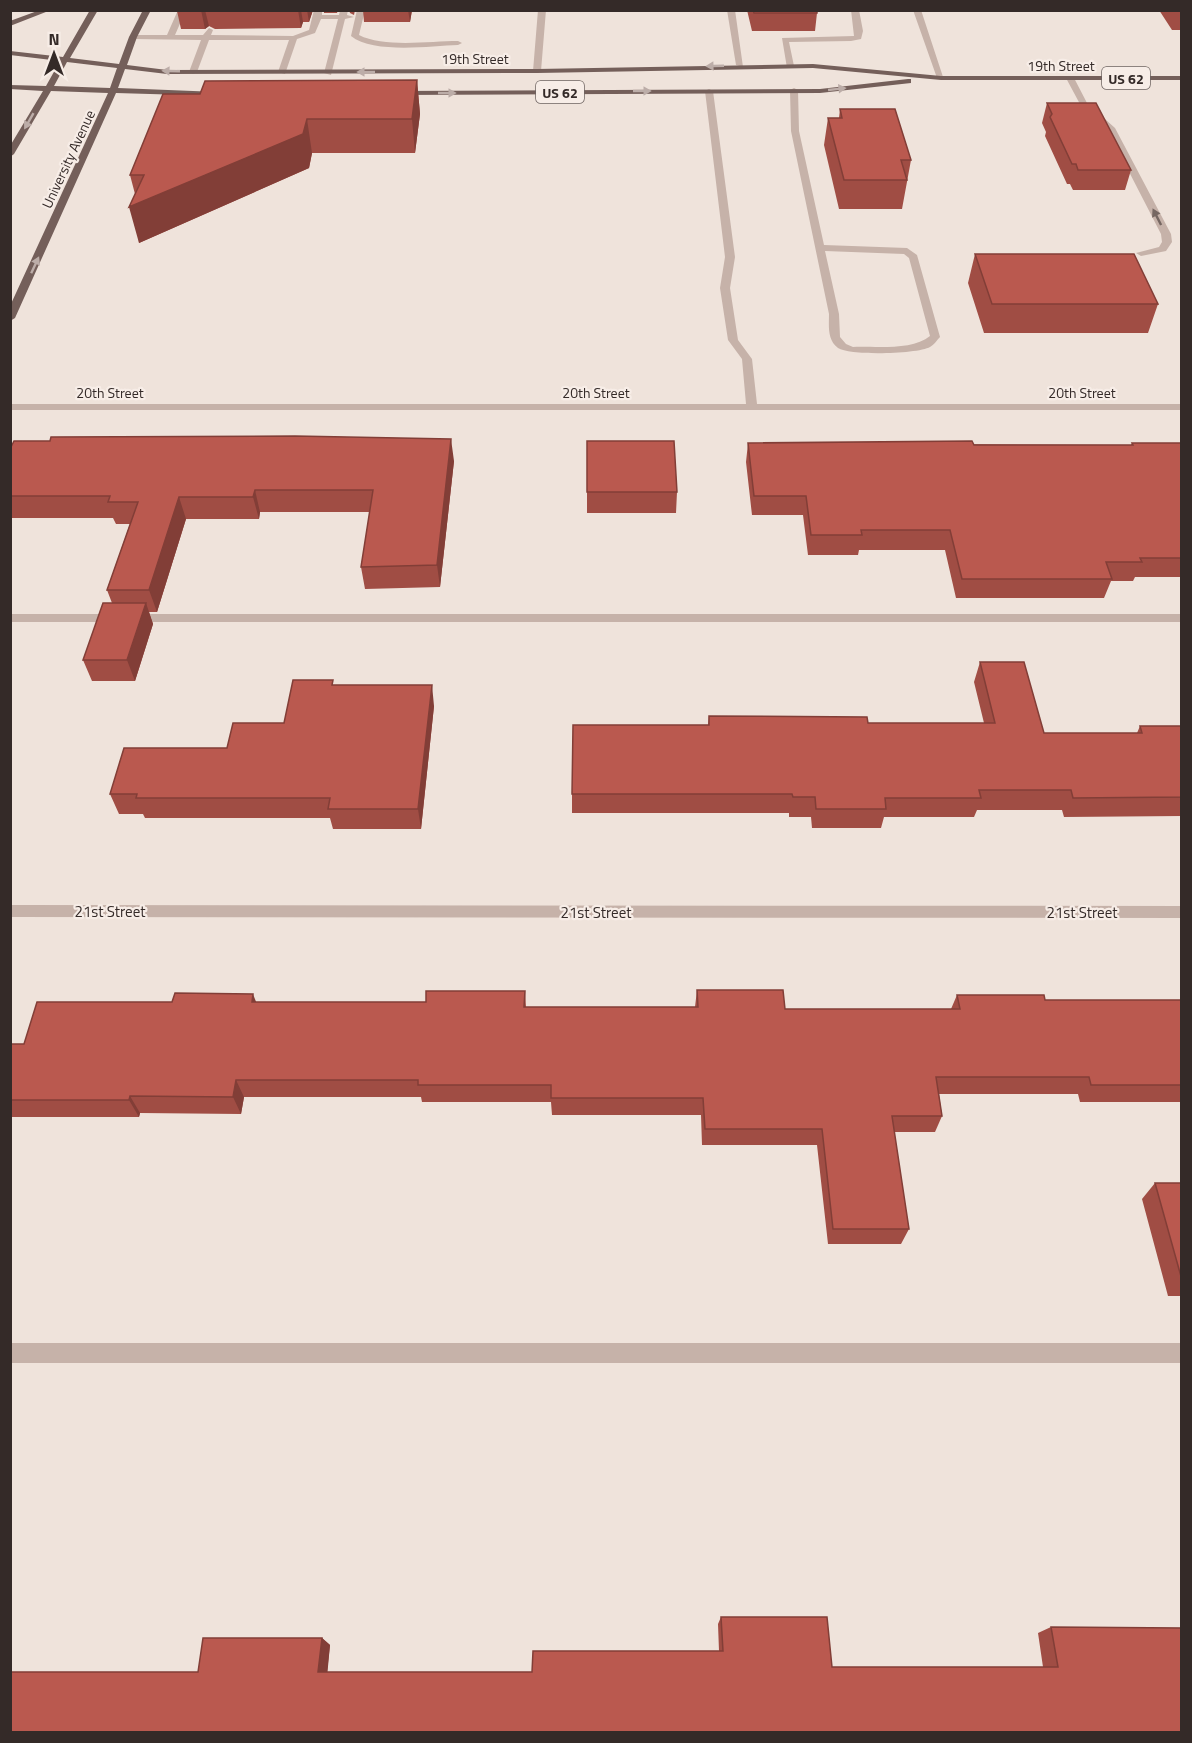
<svg xmlns="http://www.w3.org/2000/svg" width="1192" height="1743" viewBox="0 0 1192 1743" font-family="'Titillium Web',sans-serif">
<rect width="100%" height="100%" fill="#efe3db"/>
<g fill="none" stroke-linecap="round" stroke-linejoin="round">
<path fill="#c6b2a9" fill-rule="evenodd" d="M178,10H186L175,35H203L209,28L213,30L211,35L293,36L309,30L314,10H322V15H339L340,10H348L347,15L354,17L345,19L331,75L324,73L338,19H321L315,33L297,39L285,74L278,72L289,40H209L197,72L193,74L189,72L201,40L133,39L129,37L133,35H167Z
M357,10H365L359,35C384,48 430,41 458,41L462,43L458,45C430,46 373,54 351,36Z
M538,10H546L541,71L537,73L533,71Z
M727,10H735L743,67L736,65Z
M851,10H859L863,31L861,39L851,41L789,42L794,66L787,68L782,38L854,36Z
M913,10H921L944,80L937,78Z
M1067,76H1073L1087,103L1115,128L1171,234L1172,242L1166,251L1141,256L1136,253L1159,247L1162,242L1161,234L1107,129L1081,106L1066,78Z
M794,88L798,90L799,131L824,245L907,248L917,255L940,337C937,340 934,345 930,347C918,354 850,356 838,348C827,340 829,326 829,314L791,131L790,90ZM825,251L904,254L909,258L930,336C912,351 875,346 853,347L846,344L840,337L839,314Z
M709,89L713,91L735,257L730,288L738,340L752,359L757,404H1182V410H10V404H746L742,359L728,340L720,288L725,257L705,91Z
M10,614H1182V622H10Z
M10,905L1182,906V918L10,917Z
M10,1343H1182V1363H10Z"/>
<path fill="#745f5a" fill-rule="evenodd" d="M40,10H51L10,26V21Z
M90,10H98L70,58L119,64L129,37L143,10H151L137,37L127,65L167,70L537,69L813,64L941,76H1182V80H941L813,68L537,73L167,74L125,69L118,88L218,92L222,94L218,96L116,93L15,318L10,321V306L108,93L51,91L14,154L10,157V146L43,91L10,89V85L46,86L60,61L10,55V51L63,57ZM67,62L117,68L110,88L54,86Z
M908,79H911V83L820,93L398,95L394,93L398,91L820,89Z"/>
</g>
<path fill="#a04d44" d="M313,10L309,22H303L301,28L215,29L209,26L205,29H181L177,11Z
M324,10H338L337,13H324Z
M349,10H355L354,15L350,13Z
M363,10H412L410,22H364Z
M747,10H817V13L815,31H752Z
M1159,10H1182V30H1172Z
M417,80L420,114L415,153H312L309,168L139,243L135,194L130,175L200,94Z
M1047,103L1131,170L1125,190H1073L1070,184H1067L1045,136L1046,132L1042,123Z
M840,109L911,160L902,209H839L824,145L828,118H839Z
M975,254L1158,304L1148,333H984L968,283Z
M587,441L677,492L676,513H587Z
M748,443L1131,445L1132,443H1182V577H1135L1133,581H1111L1104,598H956L945,550H859L858,555H808L803,515H752L746,462Z
M10,449L454,461L440,587L365,589L361,567L370,512H260L259,519H186L157,612H149L153,624L135,681H92L83,660L112,603L107,590L130,524H116L113,518H10Z
M980,662L1044,733H1137L1140,726H1182V816L1064,817L1062,810H977L974,817H884L881,828H812L811,817H789V813H572V794L708,725L709,716L868,723H984L974,682Z
M334,685L434,706L421,829H333L330,818H145L143,814H119L110,794L227,748L284,723Z
M697,990L785,1009H951L957,995L1045,1000H1182V1102H1080L1078,1094H939L942,1116L935,1132H894L909,1229L901,1244H828L817,1145H702L701,1115H552L551,1102H422L421,1097H244L241,1114L140,1113L139,1117H10V1044H24L172,1002H426L525,991L526,1007H695Z
M1155,1183H1182V1296H1168L1142,1199Z
M721,1617L832,1667H1043L1038,1633L1051,1627L1182,1732L198,1672L322,1638L330,1645L327,1672H532L719,1651L718,1624Z"/>
<path fill="#823e37" d="M201,10H205L209,26L205,29Z
M298,10H301L303,22L301,28Z
M307,10H313L309,22Z
M408,10H412L410,22Z
M417,80L420,114L415,153L412,119Z
M307,119L312,153L309,168L139,243L129,207Z
M451,439L454,461L440,587L437,565Z
M255,490L260,512L259,519L253,497Z
M179,497L186,519L157,612L149,590Z
M146,603L153,624L135,681L127,660Z
M432,685L434,706L421,829L418,809Z
M253,994L260,1012L252,1002Z
M236,1080L244,1097L241,1114L233,1097Z
M130,1096L140,1113L139,1117L129,1100Z
M322,1638L330,1645L327,1677L318,1672Z"/>
<path fill="#ba594f" stroke="#823e37" stroke-width="1.5" d="M753,10H817V13H754Z
M417,80L412,119H307L303,134L129,207L144,175H130L163,94H200L205,81Z
M1047,103H1096L1131,170H1078L1076,164H1072L1050,117L1052,114Z
M840,109H895L911,160H901L907,180H844L828,118H842Z
M975,254H1134L1158,304H992Z
M295,436L451,439L437,565L361,567L373,490H255L253,497H179L149,590H107L138,502H108L110,496H10V449L14,441H50L51,437Z
M587,441H674L677,492H587Z
M972,441L974,445H1133L1132,443H1182V558H1140L1142,562H1106L1112,579H962L950,530H861L862,535H811L806,496H754L748,443Z
M103,603H146L127,660H83Z
M980,662H1024L1044,733H1142L1140,726H1182V797L1073,798L1071,790H979L981,798H885L886,809H816L815,797H793L792,794H572L573,725H709V716L867,717L868,723H995Z
M293,680H333L332,685H432L418,809H328L330,798H136L137,794H110L124,748H227L233,723H284Z
M697,990H783L785,1009H960L957,995H1044L1045,1000H1182V1085H1091L1089,1077H936L942,1116H892L909,1229H833L822,1129H705L703,1098H551V1085H418V1080H236L233,1097L130,1096L129,1100H10V1044H24L37,1002H172L175,993L253,994L252,1002H426V991H525L524,1007H698Z
M1155,1183H1182V1280Z
M721,1617H827L832,1667H1058L1051,1627L1182,1628V1732H10V1672H198L203,1638H322L318,1672H532L533,1651H723Z"/>
<defs><path id="oneway-solid" d="M-6-.8H1V-3.2L6.5 0L1 3.2V.8H-6Z" transform="scale(1.5)"/></defs>
<g fill="#bcada8">
<use href="#oneway-solid" transform="translate(715 66) rotate(178)"/>
<use href="#oneway-solid" transform="translate(171 71) rotate(-178)"/>
<use href="#oneway-solid" transform="translate(366 72) rotate(180)"/>
<use href="#oneway-solid" transform="translate(837 89) rotate(-6)"/>
<use href="#oneway-solid" transform="translate(642 91)"/>
<use href="#oneway-solid" transform="translate(447 93)"/>
<use href="#oneway-solid" transform="translate(29 121) rotate(120)"/>
<use href="#oneway-solid" transform="translate(35 265) rotate(-65)"/>
</g>
<use fill="#766762" href="#oneway-solid" transform="translate(1157 217) rotate(-117)"/>
<g text-anchor="middle" dominant-baseline="central" stroke-width="4.5" stroke-linejoin="round" paint-order="stroke">
<g font-size="14" fill="#342a28" stroke="#f7ede7">
<text x="475" y="58">19th Street</text>
<text x="1061" y="65">19th Street</text>
<text transform="translate(68 159) rotate(-65)">University Avenue</text>
<text x="110" y="392">20th Street</text>
<text x="596" y="392">20th Street</text>
<text x="1082" y="392">20th Street</text>
</g>
<g fill="#f7ede7" stroke="#6e6461" stroke-width="1.5">
<rect x="1102" y="67" width="48" height="22" rx="4.5"/>
<rect x="536" y="81" width="48" height="22" rx="4.5"/>
</g>
<g font-size="14" font-weight="bold" fill="#342a28">
<text x="1126" y="78">US 62</text>
<text x="560" y="92">US 62</text>
</g>
<g font-size="15" fill="#342a28" stroke="#f7ede7">
<text x="110" y="911">21st Street</text>
<text x="596" y="912">21st Street</text>
<text x="1082" y="912">21st Street</text>
</g>
</g>
<rect width="1192" height="1743" fill="none" stroke="#342a28" stroke-width="24"/>
<g transform="translate(54 54)" stroke="#f7ede7" stroke-width="4.5" paint-order="stroke">
<path d="M0-4.5L10 22L0 15L-10 22Z" fill="#342a28"/>
<text y="-9" font-size="16" font-weight="bold" text-anchor="middle" fill="#342a28">N</text>
</g>
</svg>
